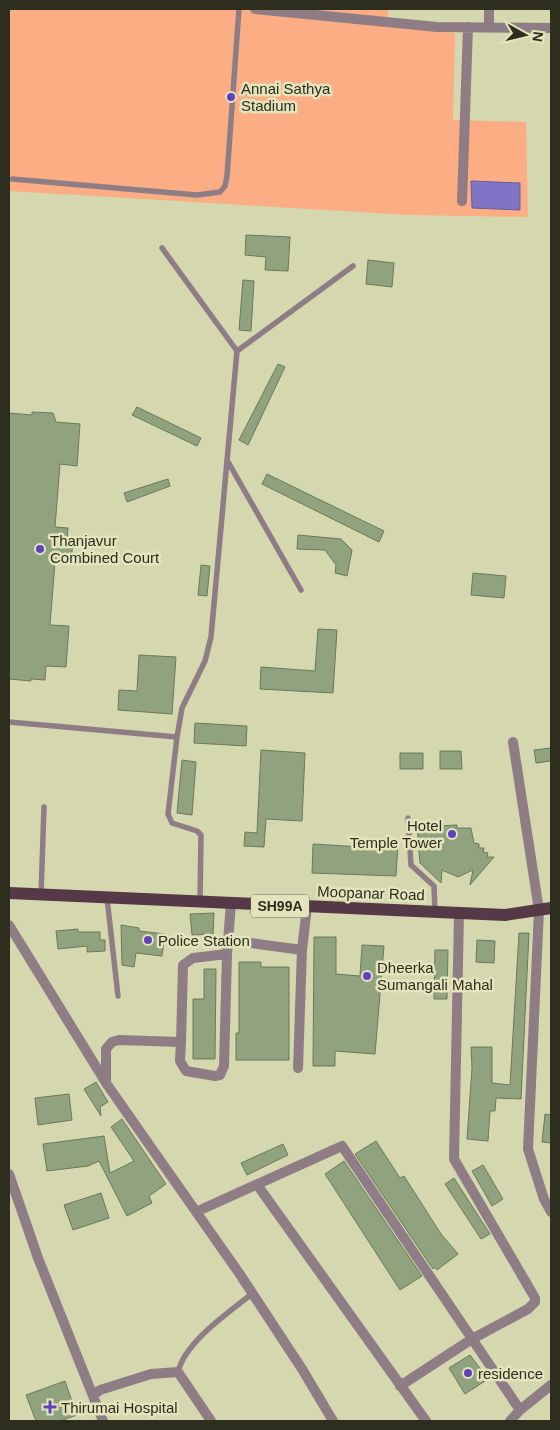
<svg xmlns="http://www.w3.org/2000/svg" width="560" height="1430" viewBox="0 0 560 1430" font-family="Helvetica,sans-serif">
<rect width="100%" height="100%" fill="#d5d7af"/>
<path fill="#fcad83" d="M9,9H388L387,25L455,33L453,120L526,122L528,217L410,215L9,191Z"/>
<path fill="#8074c7" stroke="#675f94" d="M471,181L520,183V210L472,208Z"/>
<path fill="#91a27f" stroke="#6a7a58" d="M246,235L290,237L288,271L265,270L266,257L245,255Z
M368,260L394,263L392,287L366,284Z
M243,280L254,281L251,331L239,330Z
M278,364L285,367L248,445L239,440Z
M137,407L201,438L197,446L132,415Z
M32,412L53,413L56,422L80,424L77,466L60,464L55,527L68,528L67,540H73L71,563L55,562L50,625L69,626L66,667L46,666L45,680L31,679V681L9,679V413L32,415Z
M267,474L384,531L379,542L262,484Z
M168,479L170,486L127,502L124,493Z
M298,535L341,539L352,550L347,576L335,573L336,565L325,550L297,549Z
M201,565L210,566L207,596L198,595Z
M473,573L506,576L504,598L471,595Z
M318,629L337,630L333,693L260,689L261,667L315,671Z
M139,655L176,657L172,714L118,710L119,690L137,691Z
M195,723L247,726L246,746L194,743Z
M551,748V761L536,763L534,750Z
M261,750L305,753L302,821L266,819L264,847L244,846L245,832L257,833Z
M440,751H461L462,769H440Z
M400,753H423V769H400Z
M182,760L196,762L192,815L177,813Z
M457,825V828H471L474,843L479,844V848H484L483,852L488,853L487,857H494L470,885L473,870L458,877L442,870L441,883L420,863L417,827Z
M362,842L398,845L396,876L312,873L313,844L361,847Z
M214,913L213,934L192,935L190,914Z
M121,925L139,928V931L165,934L162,956L136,953L134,967L122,965Z
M78,929V932H100V940H105V951L87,952V946L58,949L56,931Z
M519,933H529L521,1099L496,1098L495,1111H490L488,1141L467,1139L472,1068L471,1047H492V1083L510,1085Z
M314,937H336V974L360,976L362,945L384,946L375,1054L335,1051V1066H313Z
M477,940L495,941L494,963L476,962Z
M435,950H448L447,999H434Z
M239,962H261V967H289V1060H236V1033H239Z
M204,969H216L215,1059H193V999H204Z
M96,1082L108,1102L100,1107L101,1116L84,1089Z
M69,1094L72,1120L38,1125L35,1098Z
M545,1114L551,1115V1143L542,1142Z
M122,1119L166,1184L149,1196L152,1203L127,1216L99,1161L88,1166L47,1171L43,1144L104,1136L110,1173L134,1161L111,1127Z
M376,1141L400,1178L404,1176L441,1234L458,1254L437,1270L435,1267L433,1269L355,1154Z
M283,1144L288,1155L247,1175L241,1163Z
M344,1161L422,1276L400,1290L325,1174Z
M483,1165L503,1199L492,1206L472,1171Z
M454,1178L490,1234L481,1239L445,1184Z
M101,1193L109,1218L73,1230L64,1205Z
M470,1355L488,1379L465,1394L449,1368Z
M65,1381L77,1415L60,1421H36L26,1395Z"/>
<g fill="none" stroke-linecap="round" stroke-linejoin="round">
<path stroke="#8f7d85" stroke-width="5.5" d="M12,179L197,195L220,192L225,186L227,176L239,9
M162,248L237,351L211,637L205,661L182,708L177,737
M237,351L353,266
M227,460L301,590
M9,722L177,737L168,814L172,823L197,831L201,835L200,902
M408,818L411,865L434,886L435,912
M41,895L44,807
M107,898L118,996
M178,1372C185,1342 228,1313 253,1293"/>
<path stroke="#8f7d85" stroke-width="10" d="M255,9L437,27L551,28
M489,28V9
M462,201L468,27
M513,742L539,910L528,1149L544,1199L551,1212
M9,925L106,1083L239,1273L302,1369L333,1421
M228,940L302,950
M181,1042L180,1061L186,1071L215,1076L220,1075L224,1066L227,954
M298,1068L302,950L307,907
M106,1082V1049L112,1042L119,1040L181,1042L183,965L193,958L227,954L231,903
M9,1174L38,1258L103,1421
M258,1186L426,1421
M198,1211L342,1146L520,1410
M400,1386L472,1339L528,1309L535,1302V1298L454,1159L459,913
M94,1395L100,1390L151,1374L178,1372L211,1421
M510,1421L520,1410L551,1385"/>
<path stroke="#553946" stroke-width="12" d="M9,893L505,915L551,908"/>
</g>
<g fill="#6043bc" stroke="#e3e4bc" stroke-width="2">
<circle cx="231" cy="97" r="5"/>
<circle cx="40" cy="549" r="5"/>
<circle cx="452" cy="834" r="5"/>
<circle cx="148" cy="940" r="5"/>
<circle cx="367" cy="976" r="5"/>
<circle cx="468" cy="1373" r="5"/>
<path d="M47.5 1399.5h5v5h5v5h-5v5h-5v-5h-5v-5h5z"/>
</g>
<g text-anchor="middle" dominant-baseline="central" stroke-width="5" stroke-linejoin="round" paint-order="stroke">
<rect fill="#e3e4bc" stroke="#64654d" stroke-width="1" x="251" y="894.5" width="58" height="23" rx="4"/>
<g font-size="14" font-weight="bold" fill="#2d2e1e">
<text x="280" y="906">SH99A</text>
</g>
<g font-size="15" fill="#2d2e1e" stroke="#e3e4bc" text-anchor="start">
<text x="241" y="88">Annai Sathya<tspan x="241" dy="17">Stadium</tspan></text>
<text x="50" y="540">Thanjavur<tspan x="50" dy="17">Combined Court</tspan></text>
<text x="442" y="825" text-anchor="end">Hotel<tspan x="442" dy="17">Temple Tower</tspan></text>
<text x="158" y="940">Police Station</text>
<text x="377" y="967">Dheerka<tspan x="377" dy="17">Sumangali Mahal</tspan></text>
<text x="478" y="1373">residence</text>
<text x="61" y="1407">Thirumai Hospital</text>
</g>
<g font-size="15" fill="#2d2e1e" stroke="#e3e4bc">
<text transform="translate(371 893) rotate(2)">Moopanar Road</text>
</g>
</g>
<rect width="560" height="1430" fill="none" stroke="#2d2e1e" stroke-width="20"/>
<g transform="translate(525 35) rotate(98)" stroke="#e3e4bc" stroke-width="4" paint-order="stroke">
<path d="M0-4L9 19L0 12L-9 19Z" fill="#2d2e1e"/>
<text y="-8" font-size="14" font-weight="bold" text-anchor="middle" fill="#2d2e1e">N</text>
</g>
</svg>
